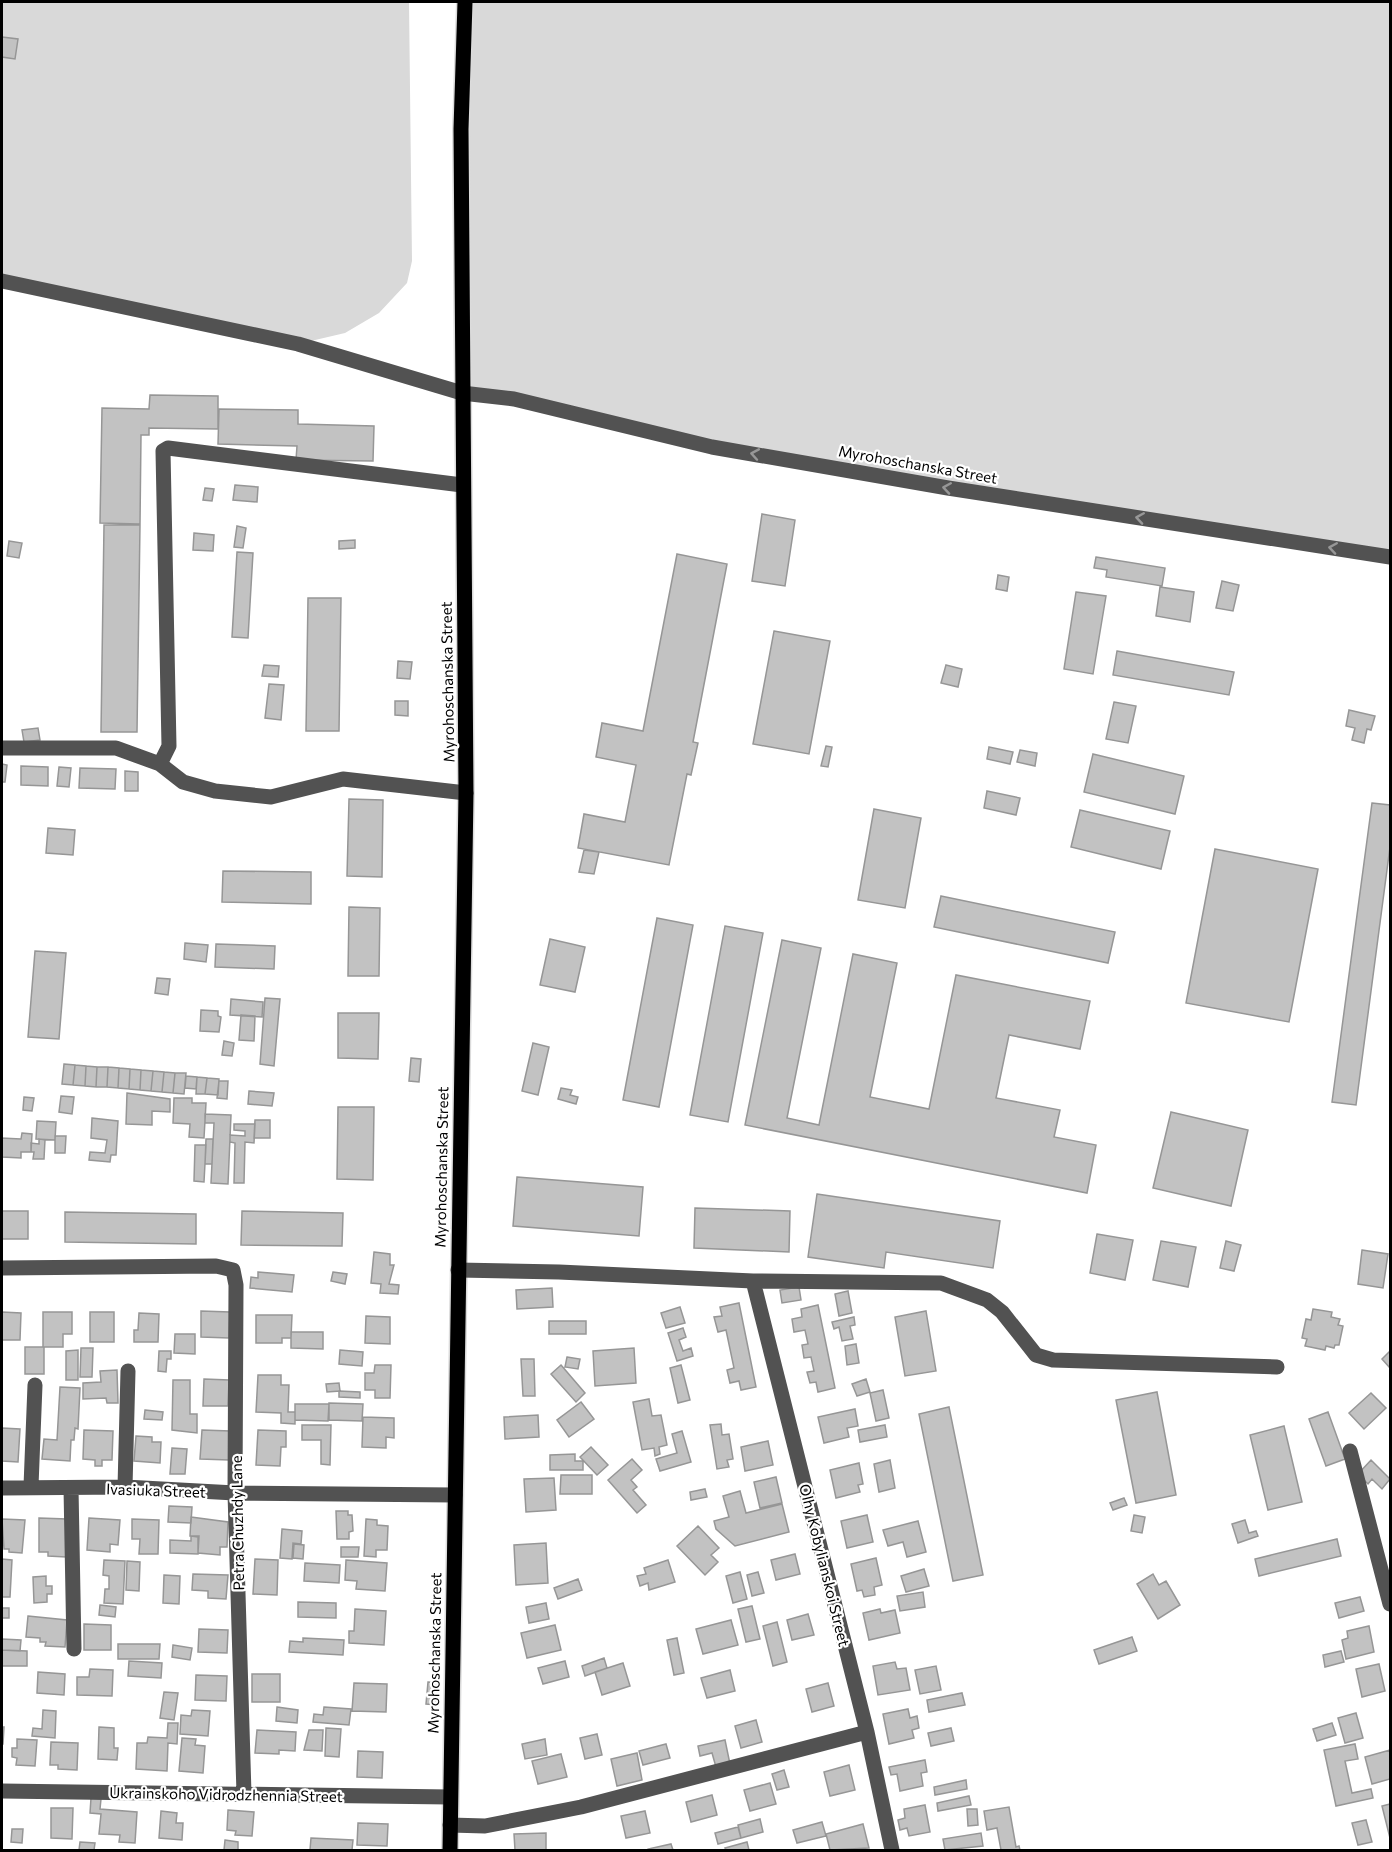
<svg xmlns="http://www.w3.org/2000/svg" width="1392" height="1852" viewBox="0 0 1392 1852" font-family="Commissioner,sans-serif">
<rect width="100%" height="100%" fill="#fff"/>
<path fill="#d9d9d9" d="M2,2H409L412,261L407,283L379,313L345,333L298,344L2,281Z
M465,2H1390V557L948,488L462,393Z"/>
<path fill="#c2c2c2" stroke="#969696" stroke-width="1.5" d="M2,37L18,39L15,59L2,57Z
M150,395L218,396V429L149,428V435H141L140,524L100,523L102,408L149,409Z
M219,409L298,410V424L374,426L373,461L296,460L297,446L218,444Z
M235,485L258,487L257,502L233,500Z
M205,488L214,489L212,501L203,500Z
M762,514L795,520L785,586L752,581Z
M104,525H140L137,732H101Z
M237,526L246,528L243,548L234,547Z
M194,533L214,535L213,551L193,550Z
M355,540V548L339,549V541Z
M9,541L22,543L19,558L7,556Z
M237,552L253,553L248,638L232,637Z
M677,554L727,564L693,742L698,743L691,775L687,774L669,865L578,848L584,814L625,822L636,765L596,757L602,723L643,731Z
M1096,557L1165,568L1162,586L1106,577L1107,570L1094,568Z
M998,575L1009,577L1007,591L996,589Z
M1222,581L1239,585L1233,611L1216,608Z
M1160,587L1194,592L1190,622L1156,616Z
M1076,592L1106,596L1093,674L1064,669Z
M308,598H341L339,731H306Z
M774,631L830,641L809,754L753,744Z
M1117,651L1234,672L1229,695L1113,675Z
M398,661L412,662L410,679L397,678Z
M264,665L279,666L278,677L262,676Z
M946,665L962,669L958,687L941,683Z
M269,684L284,685L281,720L265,718Z
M395,701H408V716L395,715Z
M1114,702L1136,706L1128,743L1106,739Z
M1349,710L1375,716L1371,730L1367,729L1364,743L1352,740L1355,728L1346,726Z
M38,728L40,740L24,742L22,730Z
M826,746L832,747L828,767L821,766Z
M989,747L1013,752L1010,764L987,759Z
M1020,750L1037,753L1035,766L1017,762Z
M1093,754L1184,776L1175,814L1084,792Z
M2,764L7,765L5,782H2Z
M21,766L48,767V786L21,785Z
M59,767L71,768L69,787L57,786Z
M80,768L116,769L115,789L79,788Z
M125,771L138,772V791H125Z
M987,791L1020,798L1016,815L984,808Z
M349,799L383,800L382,877L347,876Z
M1372,803L1390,805V847L1356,1105L1332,1102Z
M874,809L921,818L905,908L858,900Z
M1080,810L1170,831L1161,869L1071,847Z
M48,828L75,830L73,855L46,853Z
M1215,849L1318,869L1289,1022L1186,1003Z
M584,850L599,852L594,874L579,872Z
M223,871L311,872V904L222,902Z
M941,896L1115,932L1108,963L934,927Z
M349,907L380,908L379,976H348Z
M657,918L693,925L659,1107L623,1100Z
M725,926L763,933L728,1122L690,1115Z
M550,939L585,947L575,992L540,985Z
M782,940L821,948L787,1118L819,1125L853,954L897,963L870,1097L929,1109L956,975L1090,1001L1080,1049L1009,1035L996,1098L1060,1110L1054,1137L1096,1145L1087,1193L745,1125Z
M185,943L208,945L206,962L184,959Z
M216,944L275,946L274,969L215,967Z
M35,951L66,953L59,1039L28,1037Z
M157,978L170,979L168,995L155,993Z
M265,998L280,999L274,1066L260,1064Z
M231,999L263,1002L262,1017L230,1015Z
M201,1010L218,1011V1016L221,1017L219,1032L200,1031Z
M338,1013H379L378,1059L338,1058Z
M241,1015L255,1016L254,1041L239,1040Z
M224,1041L234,1043L232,1056L222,1055Z
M533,1043L549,1047L538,1095L522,1091Z
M411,1058L421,1059L419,1082L409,1081Z
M64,1064L75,1065L73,1085L62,1084Z
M75,1065L86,1066L85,1086L73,1085Z
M86,1066L97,1067L96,1087L85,1086Z
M97,1067H108L107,1087H96Z
M108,1067L119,1068L118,1088L107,1087Z
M119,1068L130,1069L129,1089L118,1088Z
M130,1069L141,1070L140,1090L129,1089Z
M141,1070L153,1071L151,1091L140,1090Z
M153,1071L164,1072L162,1092L151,1091Z
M164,1072L175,1073L173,1093L162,1092Z
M175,1073H186L184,1094L173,1093Z
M186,1076L197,1077L196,1089L185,1088Z
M197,1077L207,1078L205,1094H196Z
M207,1078L219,1079L218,1095L205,1094Z
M219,1081H228L227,1099L217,1098Z
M561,1088L572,1090L570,1095L578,1097L576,1104L558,1099Z
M249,1091L274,1093L272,1106L248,1104Z
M127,1093L170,1099V1112L152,1111V1125L126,1124Z
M61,1096L74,1097L72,1114L59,1112Z
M24,1097L34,1098L32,1111L23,1110Z
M174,1098H192V1103H206L204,1138L189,1137L190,1124L173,1123Z
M338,1107H374L373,1180L337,1179Z
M1171,1112L1248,1130L1231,1206L1153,1188Z
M205,1114L231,1115L228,1184L211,1183L214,1123H205Z
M92,1118L118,1121L116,1155H111L110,1162L89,1160L90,1152L105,1153L107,1140L91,1138Z
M255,1120H270V1138H254Z
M37,1121L56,1122L55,1140L36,1139Z
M234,1124H255L254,1143L245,1142L244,1183H234L235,1143L230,1142V1135L245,1136V1131L234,1130Z
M22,1133L32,1134L31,1152H21V1158L2,1157V1138L21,1139Z
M55,1136H66L65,1153H55Z
M39,1139L45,1140L44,1159H33L34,1152H31V1143L39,1144Z
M206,1139H213L212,1164H205Z
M195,1145H206L204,1182L194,1181Z
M517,1177L643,1187L639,1236L513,1226Z
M817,1194L1000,1221L993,1268L886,1252L884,1268L808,1257Z
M695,1208L790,1211L789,1252L694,1248Z
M2,1211H28V1239H2Z
M242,1211L343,1213L342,1246L241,1245Z
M65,1212L196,1214V1244L65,1242Z
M1097,1234L1133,1240L1125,1280L1090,1273Z
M1161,1241L1196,1247L1188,1287L1153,1280Z
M1226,1241L1241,1245L1234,1271L1220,1268Z
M1362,1250L1388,1254L1383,1288L1358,1284Z
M374,1252L390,1254V1265H394L389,1284L399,1285L398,1294L380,1293L381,1284L371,1283Z
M258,1272L294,1275L292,1292L250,1288L251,1277L258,1278Z
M333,1272L347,1274L345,1284L331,1281Z
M799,1287L801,1300L782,1303L780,1290Z
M552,1288L553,1307L517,1309L516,1290Z
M848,1291L852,1313L839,1316L835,1294Z
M739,1303L756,1387L741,1390L739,1381L730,1383L727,1370L734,1368L726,1330L718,1332L714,1317L722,1316L720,1307Z
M818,1305L835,1388L818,1392L816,1382L810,1383L807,1372L814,1371L811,1357L804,1358L802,1345L808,1344L805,1330L794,1332L792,1319L802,1317L801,1309Z
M680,1307L685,1323L666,1328L661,1313Z
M1313,1309L1332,1312L1331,1317L1340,1319L1338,1325L1343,1326L1339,1345H1335L1334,1348L1326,1346L1325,1350L1305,1346L1307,1339L1302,1338L1306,1319L1311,1320Z
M201,1311L230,1312L229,1338L201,1337Z
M926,1311L936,1371L905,1376L895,1317Z
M2,1312L21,1313L20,1340H2Z
M43,1312H72V1334H63V1347H43Z
M90,1312H114V1342H90Z
M139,1313L159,1314L158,1342H134V1330H138Z
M256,1315H292L291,1338H282V1343H256Z
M366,1316L390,1317V1344L365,1343Z
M854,1317L855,1325L850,1326L853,1339L842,1341L839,1327L834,1329L832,1322Z
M549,1321H586V1334H549Z
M683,1328L686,1337L679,1340L683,1351L691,1348L693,1356L677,1361L668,1333Z
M291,1332H323V1349L291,1348Z
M175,1334H195V1354L174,1353Z
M856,1344L859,1363L847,1365L845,1346Z
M25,1347H44V1374H25Z
M81,1348H93L92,1377H80Z
M634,1348L636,1383L595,1386L593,1351Z
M78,1350V1380H66V1351Z
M340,1350L363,1352L362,1366L339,1364Z
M159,1351H171V1359H167L166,1372L158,1371Z
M1390,1351V1368L1382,1359Z
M567,1357L580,1359L578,1369L565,1367Z
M521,1359H534L535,1396H523Z
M375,1365H391L390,1398H375V1390H365V1373H374Z
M561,1365L585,1393L576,1402L551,1374Z
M681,1365L690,1400L678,1403L670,1368Z
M117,1370L118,1403H107L106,1398L83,1399V1383L101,1382L100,1371Z
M258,1375H281V1385H289L288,1412H295V1424L281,1423V1413L256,1412Z
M204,1379L229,1380L228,1406H203Z
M866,1379L870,1392L857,1396L852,1384Z
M173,1380H190V1414H197V1433L172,1430Z
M339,1383L340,1391L327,1392L326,1384Z
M60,1387L80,1388L78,1429L75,1428L74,1440H71L70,1461L42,1459L44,1439L57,1440Z
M883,1390L889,1418L876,1421L870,1393Z
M339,1391L360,1392V1398L339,1397Z
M1157,1392L1176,1495L1136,1503L1116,1400Z
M1371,1393L1386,1408L1364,1429L1349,1413Z
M649,1399L652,1416L661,1415L667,1445L659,1447L660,1454L655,1456L654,1448L642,1450L633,1402Z
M581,1402L594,1419L569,1437L557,1420Z
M329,1403L363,1404L362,1421L329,1420Z
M295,1404H329L328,1421L295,1420Z
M949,1407L983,1575L953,1581L919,1414Z
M855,1409L858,1426L847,1428L849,1437L824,1443L818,1417Z
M145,1410L163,1412L162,1420L144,1419Z
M1328,1412L1345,1459L1326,1466L1309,1419Z
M538,1415L539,1437L505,1439L504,1417Z
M363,1417L394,1418V1438L386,1437V1448L362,1447Z
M721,1424L722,1435L729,1434L733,1459L727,1460L729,1467L717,1469L710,1425Z
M302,1425H331L330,1465L321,1464V1440H302Z
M885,1425L887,1437L860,1442L858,1430Z
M1284,1426L1302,1502L1268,1510L1250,1435Z
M2,1428L20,1429L18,1462L2,1461Z
M84,1430L113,1431L112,1460H102V1466H95V1460L83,1459Z
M202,1430L230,1431L229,1460L200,1459Z
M258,1430L286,1431V1447H281L280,1466L256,1465Z
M682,1431L691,1462L660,1471L656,1459L677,1453L672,1434Z
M136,1436L152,1437V1442H161L160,1463L134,1461Z
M768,1441L773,1465L745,1471L741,1447Z
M591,1447L608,1465L597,1475L580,1457Z
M172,1448L187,1449L185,1474H170Z
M575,1454V1461H583V1470H550V1455Z
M632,1459L642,1470L631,1480L637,1487L633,1490L646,1505L637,1513L608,1480Z
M890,1460L895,1488L879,1492L874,1464Z
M1371,1460L1390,1479L1382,1489L1372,1479L1368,1484L1358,1474Z
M859,1463L863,1484L858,1485L860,1492L836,1498L830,1470Z
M561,1475H592V1494H560Z
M776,1477L782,1503L760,1508L754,1482Z
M554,1478L556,1510L526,1512L524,1479Z
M705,1489L707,1497L691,1500L690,1492Z
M740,1491L746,1513L782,1504L789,1532L735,1546L716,1529L714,1521L729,1517L723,1496Z
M1124,1498L1127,1505L1113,1510L1110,1503Z
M169,1506L192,1507L191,1523L168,1522Z
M336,1511H348V1515H352L353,1531L349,1532V1539H337Z
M867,1515L873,1542L847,1548L841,1521Z
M1134,1515L1145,1517L1142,1533L1131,1531Z
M191,1517L228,1522L227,1547H220V1555L198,1553L199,1536H190Z
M39,1518L67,1519L66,1557L48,1556V1552H39Z
M89,1518L120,1520L118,1545L110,1544V1552L87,1550Z
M2,1519L25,1520L22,1553L9,1552V1549H4Z
M132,1519L159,1520L158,1554H139L140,1539H132Z
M366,1519L377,1520V1525L388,1526L387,1550H376V1557L364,1556Z
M1245,1520L1249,1533L1256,1531L1258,1536L1238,1543L1232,1524Z
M918,1521L926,1552L907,1557L903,1542L888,1546L883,1530Z
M698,1526L719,1548L711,1555L718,1562L705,1575L677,1546Z
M282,1529L302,1531L301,1544L293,1543L292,1559L280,1558Z
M191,1536L198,1537V1554L170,1553V1540L191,1541Z
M1337,1539L1341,1556L1259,1576L1255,1559Z
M546,1543L548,1583L516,1585L514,1545Z
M294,1544L304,1545L303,1559L293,1558Z
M341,1547H359L358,1557H341Z
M795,1554L800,1574L776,1580L771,1560Z
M876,1558L882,1585L874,1587L875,1595L864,1597L862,1590L857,1591L851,1564Z
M2,1559L12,1560L10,1597H2V1603Z
M255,1559L278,1560L277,1595L253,1594Z
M104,1560L125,1561L123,1604L104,1603L105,1589H109V1576L103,1575Z
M346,1560L387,1563L385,1591L356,1589L357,1581L345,1580Z
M668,1560L675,1582L649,1590L648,1583L640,1586L637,1576L646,1574L644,1568Z
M127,1561L140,1562L139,1591L126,1590Z
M305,1563L340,1565L339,1583L304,1581Z
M924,1569L929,1586L906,1592L901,1576Z
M740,1572L747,1599L733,1603L726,1576Z
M758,1572L764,1593L752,1596L747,1575Z
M193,1574L228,1575L226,1599L208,1598V1591L192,1590Z
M1153,1574L1159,1585L1166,1581L1180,1605L1158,1619L1137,1584Z
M164,1575L180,1576L179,1604L163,1603Z
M46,1576V1586H52V1594H47V1602L34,1603L33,1577Z
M578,1579L582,1590L558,1599L554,1588Z
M923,1592L925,1607L900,1611L897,1596Z
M1360,1597L1364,1611L1339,1618L1335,1603Z
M298,1602L336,1603V1618L298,1617Z
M546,1603L549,1619L529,1623L526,1607Z
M100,1605L116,1607L115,1617L99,1615Z
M752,1606L760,1639L746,1642L738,1609Z
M2,1608H9V1618H2Z
M355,1609L386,1611L384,1645L349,1643V1631H354Z
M880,1609L881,1613L895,1610L900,1633L869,1640L863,1613Z
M808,1614L814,1635L792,1640L787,1620Z
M28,1616L67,1620L65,1647L45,1646L46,1642H40V1638L26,1637Z
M731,1620L738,1645L703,1654L696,1629Z
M777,1622L787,1662L773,1666L763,1626Z
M84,1624L111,1625V1650H84Z
M555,1625L561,1650L527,1658L521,1633Z
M1369,1626L1374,1652L1346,1659L1342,1640L1348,1638L1347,1631Z
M199,1629L228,1630L227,1653L198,1652Z
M1132,1637L1137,1651L1099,1664L1094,1650Z
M303,1638L344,1640L343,1655L289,1652L290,1641L303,1642Z
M677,1638L684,1673L674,1675L667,1640Z
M2,1639L21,1640L20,1651L2,1650Z
M118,1644H160L159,1659H118Z
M173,1645L192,1648L190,1660L172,1657Z
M2,1650L27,1651V1666H2Z
M1341,1651L1344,1662L1325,1667L1323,1655Z
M604,1658L607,1668L585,1676L582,1666Z
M129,1661L162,1663L161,1678L128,1676Z
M565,1661L569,1677L543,1684L538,1668Z
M895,1662L897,1669L906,1668L910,1690L878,1695L873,1666Z
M623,1663L630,1686L602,1695L595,1672Z
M1379,1664L1385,1691L1362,1697L1356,1669Z
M936,1666L941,1690L920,1694L915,1670Z
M90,1669L113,1670L112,1696L77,1695V1677H89Z
M730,1670L735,1691L707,1698L701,1678Z
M38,1672L65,1674L64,1695L37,1693Z
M252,1674H280V1702H252Z
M196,1675L227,1676L226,1701L195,1700Z
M428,1682L439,1683L437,1705L426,1704Z
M354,1683L387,1684L386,1712L352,1711Z
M828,1683L834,1706L812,1712L806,1689Z
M164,1692L178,1693L174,1720L160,1718Z
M962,1693L965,1705L929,1712L927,1700Z
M277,1707L298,1710L297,1723L276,1721Z
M324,1707L351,1709L349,1725L313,1722L314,1714L323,1715Z
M908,1709L910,1718L917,1716L919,1728L912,1730L914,1738L889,1744L883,1714Z
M43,1710L56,1711L55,1738L32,1736L33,1728L42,1729Z
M192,1710L210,1711L208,1736L180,1734L181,1715L191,1716Z
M1356,1713L1363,1738L1345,1743L1338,1718Z
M756,1720L762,1742L741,1748L735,1726Z
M168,1723H178L177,1744L168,1743L167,1771L136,1769L137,1743H147L148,1737L167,1738Z
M1332,1723L1336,1735L1317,1741L1313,1729Z
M2,1727H4L3,1744H2Z
M99,1727L114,1728V1748H118L117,1760L98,1759Z
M326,1728L341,1729L339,1757L325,1756Z
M951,1728L954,1741L931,1746L928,1733Z
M257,1730L296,1732L295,1751L279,1750V1754L255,1753Z
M309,1730H323L322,1751L304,1750Z
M597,1734L602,1755L585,1759L580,1738Z
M182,1738L196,1739L195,1745L205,1746L203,1773L179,1771Z
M17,1739L37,1740L35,1766L16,1765L17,1758L12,1757V1748H17Z
M545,1739L547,1755L525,1759L522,1744Z
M725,1740L730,1764L716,1767L712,1753L700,1756L698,1746Z
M51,1742L78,1743L77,1770L58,1769V1765H50Z
M666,1744L670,1758L643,1765L639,1751Z
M1355,1744L1358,1759L1345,1761L1352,1793L1371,1789L1373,1798L1336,1806L1324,1750Z
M1390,1750V1779L1372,1784L1365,1757Z
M358,1751L383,1752L382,1778L357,1777Z
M637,1753L642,1780L617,1786L611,1759Z
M561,1754L567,1777L538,1784L532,1761Z
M925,1760L927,1772L921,1773L923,1786L900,1791L897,1774L891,1775L889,1767Z
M849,1765L855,1790L830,1796L824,1772Z
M784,1770L789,1787L777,1790L772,1774Z
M966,1780L967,1789L935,1795L934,1787Z
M770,1783L776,1804L750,1811L744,1790Z
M712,1795L717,1815L691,1822L686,1802Z
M969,1796L971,1805L938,1811L937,1803Z
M91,1798L101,1799L100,1809L137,1812L135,1843L119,1842L120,1835L99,1834L101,1814L90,1813Z
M1390,1804V1838L1382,1806Z
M925,1805L930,1832L909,1836L907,1828L900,1830L898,1820L905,1818L904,1809Z
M1009,1807L1016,1847L1019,1846L1020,1850H1001L997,1828L987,1830L984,1811Z
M51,1808H73L72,1839L51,1838Z
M967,1809H977L978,1825L968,1826Z
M228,1810L254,1812L252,1836L235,1835L236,1831L227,1830Z
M161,1811L177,1813L176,1823H183L182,1840L159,1838Z
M645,1811L650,1833L626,1838L621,1816Z
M760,1819L763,1832L741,1838L738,1825Z
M1366,1820L1372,1842L1358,1845L1352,1823Z
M822,1822L826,1836L797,1843L793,1830Z
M358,1823L388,1824L387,1846L357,1845Z
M863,1824L869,1848L830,1850L826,1834Z
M738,1827L741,1838L718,1844L715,1833Z
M12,1829H23L22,1843L11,1842Z
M546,1833V1850H515L514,1834Z
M981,1833L983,1846L945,1850L943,1839Z
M311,1838L353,1840L352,1850H310Z
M225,1840L238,1842V1850H224Z
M80,1842L95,1843L94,1850H79Z
M747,1842L749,1850H726L725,1848Z
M671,1844L673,1850H648V1849Z"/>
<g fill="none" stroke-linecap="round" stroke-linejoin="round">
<g stroke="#dbdbdb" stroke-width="18">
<path id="major" d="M450,1850L466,793L461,129L465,2"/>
</g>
<path stroke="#525252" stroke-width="15" d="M2,281L298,344L462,393L514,399L712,447L948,488L1390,557
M2,748H116L160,764L183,782L215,791L271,797L343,779L466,793
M160,764L169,746L163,451L168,448L462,485
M2,1268L216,1266L233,1270L236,1285L235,1493L244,1794
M458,1270L559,1272L753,1281L941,1283L987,1300L1002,1312L1036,1355L1053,1360L1277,1367
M753,1281L867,1732L892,1850
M1350,1451L1390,1604
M31,1486L35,1385
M125,1487L128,1371
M2,1488L125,1487L235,1493L455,1495
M71,1488L74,1649
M2,1791L450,1797
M450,1825L485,1826L581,1807L867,1732"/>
<use href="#major" stroke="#000" stroke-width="15"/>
</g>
<defs><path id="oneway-chevron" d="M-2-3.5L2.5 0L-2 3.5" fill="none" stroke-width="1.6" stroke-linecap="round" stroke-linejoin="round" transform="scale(1.5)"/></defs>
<g stroke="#979797">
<use href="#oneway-chevron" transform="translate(755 454) rotate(-170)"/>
<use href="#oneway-chevron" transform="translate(947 488) rotate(-171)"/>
<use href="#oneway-chevron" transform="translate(1140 518) rotate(-171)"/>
<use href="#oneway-chevron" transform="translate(1333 548) rotate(-171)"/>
</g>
<g text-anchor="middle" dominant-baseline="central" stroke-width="4.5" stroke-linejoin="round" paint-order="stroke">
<g font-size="15" fill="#000" stroke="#fff">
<text transform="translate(918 464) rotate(10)">Myrohoschanska Street</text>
<text transform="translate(447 682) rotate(-91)">Myrohoschanska Street</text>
<text transform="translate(441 1167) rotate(-89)">Myrohoschanska Street</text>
<text transform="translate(156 1490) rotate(2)">Ivasiuka Street</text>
<text transform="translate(237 1523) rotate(-91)">Petra Chuzhdy Lane</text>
<text transform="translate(825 1565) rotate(76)">Olhy Kobylianskoi Street</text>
<text transform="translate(434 1653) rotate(-89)">Myrohoschanska Street</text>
<text transform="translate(226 1794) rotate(1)">Ukrainskoho Vidrodzhennia Street</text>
</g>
</g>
<rect width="1392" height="1852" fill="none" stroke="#000000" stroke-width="6"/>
</svg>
